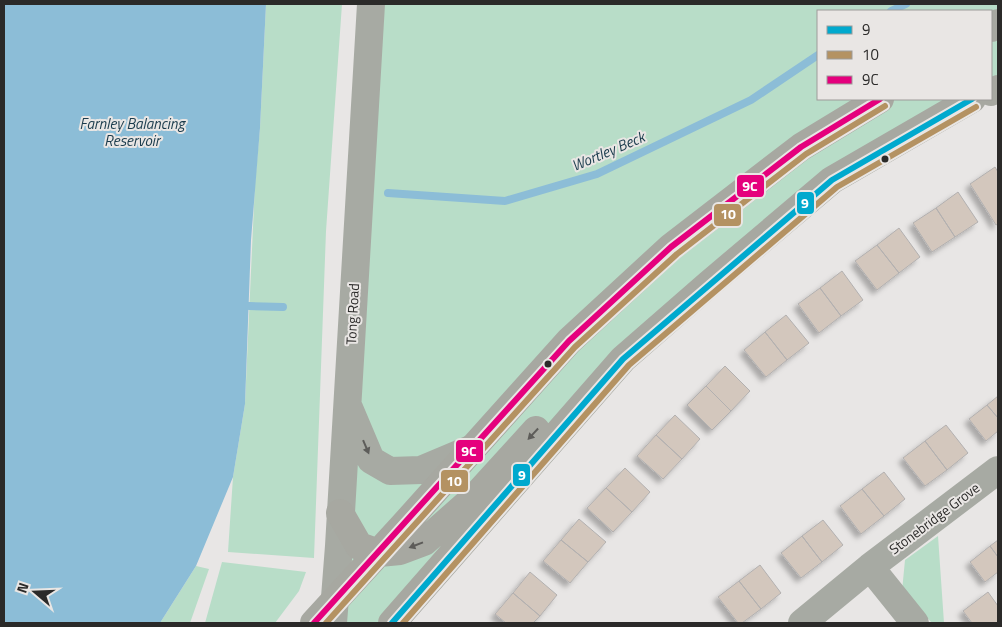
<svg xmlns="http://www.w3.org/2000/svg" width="1002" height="627" viewBox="0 0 1002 627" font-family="'Titillium Web',sans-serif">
<defs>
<filter id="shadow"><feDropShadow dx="-4.5" dy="4.5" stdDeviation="2.5" flood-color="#0004"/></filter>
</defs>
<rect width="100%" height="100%" fill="#e8e6e5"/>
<path fill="#b8ddc8" d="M266,4H342L326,231L314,558L228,552L233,477L245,404L255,183L260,128Z
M371,4H998V89L991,92V11H818V99H972L832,180L709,284L392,623H333Z
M938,536L944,623H932L902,591L905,560Z
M222,562L306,572L299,591L275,623H205Z
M196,566L209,569L190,623H160Z"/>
<path fill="#8cbdd7" d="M4,4H266L260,128L251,240L245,404L233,477L196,566L160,623H4Z"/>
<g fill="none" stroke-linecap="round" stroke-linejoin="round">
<path stroke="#8cbdd7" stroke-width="8" d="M891,11L906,4
M388,193L505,201L597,174L751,100L818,55
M249,306L283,307"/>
</g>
<path fill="#d3c7bd" stroke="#b2b0b0" filter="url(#shadow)" d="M995,167L998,172V224L996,225L970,184Z
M958,192L978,222L955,237L936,208Z
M936,208L955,237L932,252L913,223Z
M899,228L920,257L899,273L877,245Z
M877,245L899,273L877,290L855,261Z
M842,271L863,300L841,316L820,288Z
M820,288L841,316L819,333L798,304Z
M786,315L809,343L787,360L765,332Z
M765,332L787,360L766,377L744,350Z
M725,366L750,391L731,411L706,386Z
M706,386L731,411L712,430L687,405Z
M998,396V418L987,405Z
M987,405L998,418V431L986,441L969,419Z
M675,415L700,439L682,459L656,435Z
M946,425L968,453L947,470L925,441Z
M656,435L682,459L663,479L637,456Z
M925,441L947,470L925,486L903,458Z
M625,468L650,492L632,512L606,488Z
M884,472L905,499L884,516L862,489Z
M606,488L632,512L613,532L587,508Z
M862,489L884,516L861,534L840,506Z
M579,519L606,542L588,562L561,540Z
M823,520L843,545L822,562L802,536Z
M802,536L822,562L801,578L781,553Z
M561,540L588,562L570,583L543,561Z
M998,540V557L990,546Z
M990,546L998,557V572L985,582L970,562Z
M760,565L781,593L761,609L739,581Z
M530,572L557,595L540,616L513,593Z
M739,581L761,609L742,623H738L718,597Z
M988,592L998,606V623H972L963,611Z
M513,593L540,616L533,623H506L495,614Z"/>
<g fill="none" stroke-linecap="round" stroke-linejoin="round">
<path stroke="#a7aaa3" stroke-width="28" d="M870,567L915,623
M802,623L870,567L998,470"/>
<path stroke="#a7aaa3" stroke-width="28" d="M349,408L371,460L390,471L421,470L471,449
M333,623L339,546L371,4"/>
<path stroke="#a7a8a1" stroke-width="28" d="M991,28L998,23
M991,92L998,89
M340,513L359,546L379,553L400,551L424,542L475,497L536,430
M314,623L403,526L569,341L671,247L801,147L880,99
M392,623L623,359L709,284L832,180L972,99"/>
<g stroke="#e9e6e4" stroke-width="10">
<path id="bus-1" d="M392,623L623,359L832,180L972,99"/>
</g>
<g stroke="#e9e6e4" stroke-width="10">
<path id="bus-2" d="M326,623L575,347L677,254L806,154L885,106
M403,623L629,365L837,187L976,107"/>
</g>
<g stroke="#e9e6e4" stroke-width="10">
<path id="bus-3" d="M314,623L569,341L671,247L801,147L880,99"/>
</g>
<use href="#bus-1" stroke="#00a9ce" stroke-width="6"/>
<use href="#bus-2" stroke="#b49262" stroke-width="6"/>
<use href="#bus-3" stroke="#e5007d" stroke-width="6"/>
</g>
<defs><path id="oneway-solid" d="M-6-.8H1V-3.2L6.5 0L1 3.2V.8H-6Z" transform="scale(1.25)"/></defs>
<g fill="#5d5c59">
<use href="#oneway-solid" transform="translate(533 434) rotate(133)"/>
<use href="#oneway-solid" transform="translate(416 545) rotate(159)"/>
</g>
<use fill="#5d5d5a" href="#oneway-solid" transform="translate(366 447) rotate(67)"/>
<g fill="#2b2a29" stroke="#e9e6e4" stroke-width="2">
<circle cx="885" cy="159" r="4.5"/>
<circle cx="548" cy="364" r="4.5"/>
</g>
<g text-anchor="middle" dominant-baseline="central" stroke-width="4" stroke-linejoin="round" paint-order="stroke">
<g font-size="14" fill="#2b2a29" stroke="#e9e6e4">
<text transform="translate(352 314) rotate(-87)">Tong Road</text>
<text transform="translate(934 518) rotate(-37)">Stonebridge Grove</text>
</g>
<g font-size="15" font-style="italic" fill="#1a3b4c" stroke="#e9e6e4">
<text x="132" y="123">Farnley Balancing<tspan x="132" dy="17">Reservoir</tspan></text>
<text transform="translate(608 151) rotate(-23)">Wortley Beck</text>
</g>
</g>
<g stroke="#e9e6e4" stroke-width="2">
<rect x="736" y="174" width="29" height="24" rx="5" fill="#e5007d"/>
<rect x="796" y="191" width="19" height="24" rx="5" fill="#00a9ce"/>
<rect x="713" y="203" width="29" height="24" rx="5" fill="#b49262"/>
<rect x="455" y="439" width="29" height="24" rx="5" fill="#e5007d"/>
<rect x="512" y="463" width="19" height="24" rx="5" fill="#00a9ce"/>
<rect x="440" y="469" width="29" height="24" rx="5" fill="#b49262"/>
</g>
<g font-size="14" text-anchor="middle" font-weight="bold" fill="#fff">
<text x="750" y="191">9C</text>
<text x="805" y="208">9</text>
<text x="728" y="219">10</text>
<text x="469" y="456">9C</text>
<text x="522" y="480">9</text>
<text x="454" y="486">10</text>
</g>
<rect width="1002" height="627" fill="none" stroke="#2b2a29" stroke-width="10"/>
<rect x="817" y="10" width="175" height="90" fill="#e9e6e4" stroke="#9d9b99"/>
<rect x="827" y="26" width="25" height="8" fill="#00a9ce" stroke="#9d9b99"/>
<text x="862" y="35" font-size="15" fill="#2b2a29">9</text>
<rect x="827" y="51" width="25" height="8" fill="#b49262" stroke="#9d9b99"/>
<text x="862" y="60" font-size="15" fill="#2b2a29">10</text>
<rect x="827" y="76" width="25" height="8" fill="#e5007d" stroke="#9d9b99"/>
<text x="862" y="85" font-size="15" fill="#2b2a29">9C</text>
<g transform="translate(35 592) rotate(289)" stroke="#e9e6e4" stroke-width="4" paint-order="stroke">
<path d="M0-4L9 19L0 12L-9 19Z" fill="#2b2a29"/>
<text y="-8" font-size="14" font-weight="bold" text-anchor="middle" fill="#2b2a29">N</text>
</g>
</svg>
